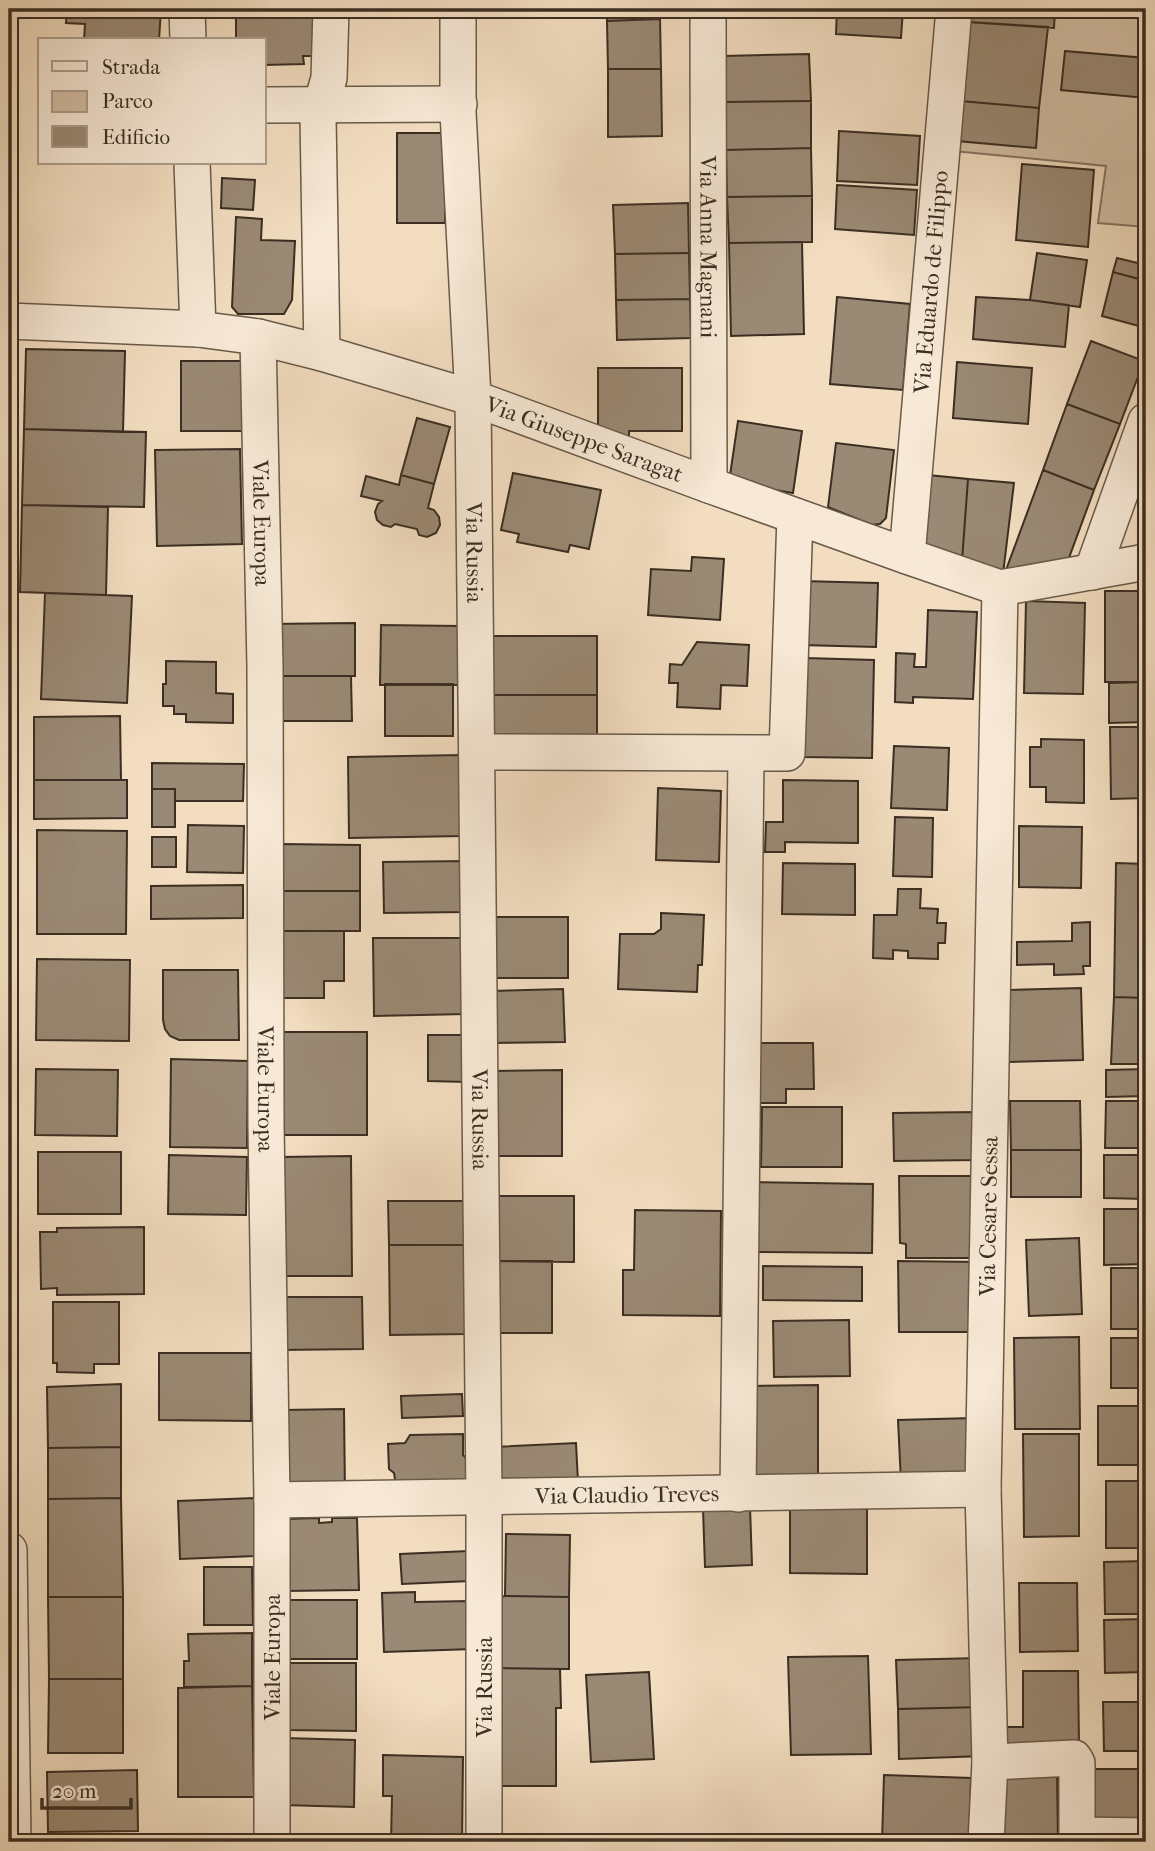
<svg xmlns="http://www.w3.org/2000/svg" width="1155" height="1851" viewBox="0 0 1155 1851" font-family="'IM FELL French Canon',serif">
<rect width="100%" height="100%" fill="#f2ddc0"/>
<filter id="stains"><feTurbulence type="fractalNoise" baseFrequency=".00286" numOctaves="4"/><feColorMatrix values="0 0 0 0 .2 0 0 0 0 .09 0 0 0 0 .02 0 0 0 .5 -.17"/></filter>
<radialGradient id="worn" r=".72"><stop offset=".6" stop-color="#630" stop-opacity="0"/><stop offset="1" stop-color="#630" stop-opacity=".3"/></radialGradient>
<path fill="#d3bfa5" stroke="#877664" stroke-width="2" d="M969,9H1146V227L1098,223L1106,166L954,151Z"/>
<path fill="#9a8974" stroke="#3b2e22" stroke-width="2" d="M67,9H161L159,40H84L85,24L66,23Z
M261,9H314L315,56H303L304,64L264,65V40H236V18H261Z
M606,9H660V19L607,21Z
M837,9H903L901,38L836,34Z
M969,9H1055L1054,28L968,22Z
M660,19L661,69H608L607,21Z
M968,22L1048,27L1039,108L961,101Z
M1065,51L1146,58V98L1061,90Z
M809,54L811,101L725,102L724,56Z
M608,69H661L662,136L608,137Z
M811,101V148L726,150L725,102Z
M961,101L1039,108L1036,148L957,141Z
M839,131L920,136L917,185L837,181Z
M397,133H445V223H397Z
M811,148L812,196L727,197L726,150Z
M1022,164L1094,170L1088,247L1016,240Z
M222,178L255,180L253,210L221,208Z
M837,185L917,190L914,235L835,229Z
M812,196V242L729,243L727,197Z
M688,203L689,253L615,254L613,205Z
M236,217L262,219L261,240L295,241L292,300L284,314H238L232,307Z
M802,242L804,334L731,336L729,243Z
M689,253L690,299L616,300L615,254Z
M1037,253L1087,260L1080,307L1030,300Z
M1117,258L1146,265L1143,280L1113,272Z
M1113,272L1146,281V328L1102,316Z
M837,297L910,304L903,390L830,384Z
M976,297L1030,300L1069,305L1065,347L973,339Z
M690,299L691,338L617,340L616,300Z
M1091,341L1144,361L1120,424L1067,404Z
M26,349L125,351L123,432L24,429Z
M181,361H242V431H181Z
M957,362L1032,368L1028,424L953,418Z
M598,368H682V431H629V442L598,441Z
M1067,404L1120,424L1094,490L1043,470Z
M417,418L450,427L434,484L401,475Z
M738,421L802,431L793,493L729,482Z
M24,429L146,432L144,507L22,505Z
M836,443L894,450L886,518L880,524L872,525L828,507Z
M240,449L242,544L157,546L155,450Z
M1043,470L1094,490L1063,574L1033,564L1028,578L1006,570Z
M513,473L601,490L589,549L570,545L568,552L517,542L519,534L501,530Z
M401,475L434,484L428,508L434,510L439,517L440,525L436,533L427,537L419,535L417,529L395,524L391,527L383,525L377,520L375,512L378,504L382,501L361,496L366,476L399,485Z
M928,475L968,479L962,561L923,547Z
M968,479L1014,483L1003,574L962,561Z
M22,505L108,507L106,595L20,592Z
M692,557L724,559L720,620L648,615L651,569L691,571Z
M802,581L878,583L876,647L801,645Z
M1105,591H1146V682H1105Z
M45,593L132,596L127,703L41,699Z
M1026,601L1085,603L1083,694L1024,693Z
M928,610L977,612L973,699L913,697V703L895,702L896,653L915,654L914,667H926Z
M355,623V676H268V624Z
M381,625L459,626L458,685H380Z
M487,636H597V695H487Z
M697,642L749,645L747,686L721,685L720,709L677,707L678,683H669L670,664L682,665Z
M805,658L874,660L872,758L803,757Z
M166,661L216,662V693L233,694V723L186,722V714H174V706H163V684H166Z
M272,676H351L352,721H272Z
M1146,682V722L1109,723V683Z
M385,684H453V736H385Z
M487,695H597V747H487Z
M120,716L121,780H34V717Z
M1110,727H1146V798L1111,799Z
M1041,739L1084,740V803L1046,802V787H1030V747H1041Z
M894,746L949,748L947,810L891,808Z
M462,755L463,836L349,838L348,757Z
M152,763L244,764L243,801H175V789H152Z
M34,780H127V818L34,819Z
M783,780L858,781V843L785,842V852H765L766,822H783Z
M658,788L721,791L719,862L656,860Z
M152,789H175V827H152Z
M895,817L933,818L932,877L893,876Z
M188,825L244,826L243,873L187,872Z
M1019,826L1082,827L1081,888L1019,887Z
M37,830L127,831L126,934H37Z
M152,837H176V867H152Z
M279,844L360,845V891H278Z
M464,861L465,912L384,913L383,862Z
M783,863L855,864V915L782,914Z
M1116,863L1146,864V998L1114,997Z
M243,885V918L151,919V886Z
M898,889H921L920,908L938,909L937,923H946L945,943H938V959L908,958V951L893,950V959L873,958L874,915H897Z
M278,891H360V931H279Z
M661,913L704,915L702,965H698L697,992L618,989L620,934H654L661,929Z
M492,917H568V978H492Z
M1090,922V966H1083L1084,974L1054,975V964L1017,965V942L1072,941V923Z
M279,931H344V981H324V998H279Z
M373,938H465L466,1014L374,1016Z
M37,959L130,960L129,1041L36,1040Z
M163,970H238L239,1040H179L170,1036L165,1029L163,1020Z
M1081,988L1083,1060L1009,1062L1006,990Z
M563,989L565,1042L490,1043L489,991Z
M1114,997L1146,998V1064H1111Z
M278,1032H367V1135H277Z
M428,1035H468V1082L428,1081Z
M755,1043H813L814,1089H786V1103H756Z
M171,1059L248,1061L247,1148L170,1147Z
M36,1069L118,1070L117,1136L35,1135Z
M1146,1069V1096L1106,1097V1070Z
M562,1070V1156H492V1071Z
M1010,1101H1080L1081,1150H1011Z
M1106,1101H1146V1148H1105Z
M762,1107H842V1167H761Z
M977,1112L978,1160L894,1161L893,1113Z
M1011,1150H1081V1197H1011Z
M38,1152H121V1214H38Z
M169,1155L247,1157L246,1215L168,1214Z
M1104,1155H1146V1199L1104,1198Z
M351,1156L352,1276H281L280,1157Z
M899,1176H981L976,1258H906V1244L900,1243Z
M753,1182L873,1184L872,1253L752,1252Z
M492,1196H574V1262L491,1261Z
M388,1201H467V1245H389Z
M1104,1209H1146V1264L1104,1265Z
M635,1210L721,1211L720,1316L623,1315V1270H634Z
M144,1227V1294L57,1295V1288L41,1289L40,1232H57V1228Z
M1079,1238L1082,1314L1029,1316L1026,1240Z
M389,1245H467L468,1334L390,1335Z
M491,1261H552V1333H491Z
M898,1261L979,1262V1332H899Z
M763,1266L862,1267V1301L763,1300Z
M1111,1268H1146V1329H1111Z
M280,1297H362L363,1349L281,1350Z
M53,1302H119V1364H94V1373L57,1372V1363H53Z
M849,1320L850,1376L774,1377L773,1321Z
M1079,1337L1080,1429H1015L1014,1338Z
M1111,1338H1146V1388H1111Z
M159,1353H251V1421L159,1420Z
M121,1384V1447L48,1448L47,1387Z
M818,1385V1482H751V1386Z
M462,1394L463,1416L402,1418L401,1396Z
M1098,1406H1146V1465H1098Z
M344,1409L345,1494L285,1495L283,1410Z
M973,1418L976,1480L901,1482L898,1420Z
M463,1434V1455L466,1458L467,1487L396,1485L394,1473L389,1469L388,1444L405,1443L410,1435Z
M1023,1434H1079V1536L1024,1537Z
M576,1443L578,1482L495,1487L493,1447Z
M121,1447V1498L48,1499V1448Z
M1106,1481H1146V1548H1106Z
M121,1498L123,1597H48V1499Z
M254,1498L256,1556L180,1559L178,1501Z
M750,1507L752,1565L705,1567L703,1509Z
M790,1509H867V1574L790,1573Z
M319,1518V1523L332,1522V1518H357L359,1590L284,1591L282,1519Z
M506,1534L570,1535L569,1597L505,1596Z
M469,1551L470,1581L402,1584L400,1554Z
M1146,1561V1614H1105L1104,1562Z
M204,1567H252L253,1625H204Z
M1019,1583H1077L1078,1651L1020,1652Z
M415,1592V1602L471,1601L473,1649L384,1652L382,1593Z
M505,1596L569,1597V1669L499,1668L500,1597Z
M48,1597H123V1679H49Z
M282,1600H357V1659H282Z
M1146,1619V1672L1105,1673L1104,1620Z
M252,1633V1686L184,1687V1661H189L188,1634Z
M868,1656L871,1754L791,1755L788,1657Z
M981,1658L983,1707L898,1709L896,1660Z
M288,1663H356V1731L287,1730Z
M499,1668L560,1669L561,1708H556V1786H499Z
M1023,1671H1078L1079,1744L1005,1746V1727H1023Z
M649,1672L654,1759L591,1762L586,1675Z
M49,1679H123V1753H48Z
M252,1686L254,1797H178V1688Z
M1103,1702H1146V1751H1104Z
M983,1707L984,1756L899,1759L898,1709Z
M284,1738L355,1740L354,1807L282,1805Z
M383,1755L463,1757L462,1842H391L392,1796H383Z
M1057,1769L1058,1842H998L997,1770Z
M1091,1769H1146V1824H1091Z
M137,1770L138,1831L48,1832L47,1772Z
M884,1775L971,1778L969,1842H882Z"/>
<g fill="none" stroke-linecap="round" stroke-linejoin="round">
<g stroke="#695a4a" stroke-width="38">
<g id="minor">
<path d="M187,9L188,40"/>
<path id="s1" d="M458,9V112L473,398L484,1497V1842"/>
<path id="s2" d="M708,9L709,485"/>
<path d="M264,105L459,104"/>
<path d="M192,163L198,329"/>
<path id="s3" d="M9,321L198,329L258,337L322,353L473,398L709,485L907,556L1000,588L1146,562"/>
<path id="s4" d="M258,337L265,667L266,1125L272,1500V1842"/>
<path d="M322,353L318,117L329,78L331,9"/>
<path id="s5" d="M907,556L954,9"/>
<path d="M1092,572L1146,421"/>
<path d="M477,752L787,753L795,516"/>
<path d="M738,1494L746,754"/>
<path id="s6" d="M272,1500L983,1489"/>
<path d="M9,1550L13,1842"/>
<path d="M990,1762L1074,1758L1077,1763V1842"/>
<path d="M1078,1835L1146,1836"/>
<path id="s7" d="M986,1842L990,1762L983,1489L1000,588"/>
</g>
</g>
<use href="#minor" stroke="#f7e9d6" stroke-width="35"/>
</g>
<g text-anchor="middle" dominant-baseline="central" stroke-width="5" stroke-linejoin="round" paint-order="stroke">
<g font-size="23" fill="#3b2e22" stroke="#f7e9d6">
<text stroke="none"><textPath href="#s2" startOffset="238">Via Anna Magnani</textPath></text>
<text stroke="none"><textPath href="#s5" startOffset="275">Via Eduardo de Filippo</textPath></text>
<text stroke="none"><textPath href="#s3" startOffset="592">Via Giuseppe Saragat</textPath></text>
<text stroke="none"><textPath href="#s4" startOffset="186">Viale Europa</textPath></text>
<text stroke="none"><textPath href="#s1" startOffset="544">Via Russia</textPath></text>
<text stroke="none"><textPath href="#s4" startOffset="752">Viale Europa</textPath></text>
<text stroke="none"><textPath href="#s1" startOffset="1111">Via Russia</textPath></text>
<text stroke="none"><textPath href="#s7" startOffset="626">Via Cesare Sessa</textPath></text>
<text stroke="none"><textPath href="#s6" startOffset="355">Via Claudio Treves</textPath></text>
<text transform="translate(272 1657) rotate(-90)">Viale Europa</text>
<text transform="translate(484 1687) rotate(-90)">Via Russia</text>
</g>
</g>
<rect width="1155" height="1851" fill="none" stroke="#f2ddc0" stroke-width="35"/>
<rect x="10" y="10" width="1134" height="1830" fill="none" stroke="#3b2e22" stroke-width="3.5"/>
<rect x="18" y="18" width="1120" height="1816" fill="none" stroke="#3b2e22" stroke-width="2"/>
<rect x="38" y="38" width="228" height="126" fill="#f7e9d6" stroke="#ac9e8e" stroke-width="2"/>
<rect x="52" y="61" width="35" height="10" fill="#f7e9d6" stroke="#ac9e8e" stroke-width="2"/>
<text x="102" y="74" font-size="21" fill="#3b2e22">Strada</text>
<rect x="52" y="91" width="35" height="21" fill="#d3bfa5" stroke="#ac9e8e" stroke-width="2"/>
<text x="102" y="108" font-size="21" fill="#3b2e22">Parco</text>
<rect x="52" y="126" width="35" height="21" fill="#9a8974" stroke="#ac9e8e" stroke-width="2"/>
<text x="102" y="144" font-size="21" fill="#3b2e22">Edificio</text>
<path d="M42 1798v10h89v-10" fill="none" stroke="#3b2e22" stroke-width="3.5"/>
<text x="52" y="1798" font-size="21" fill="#3b2e22" stroke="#f7e9d6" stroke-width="5" paint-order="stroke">20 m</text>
<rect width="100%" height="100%" filter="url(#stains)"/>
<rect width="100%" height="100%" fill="url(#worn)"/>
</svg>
